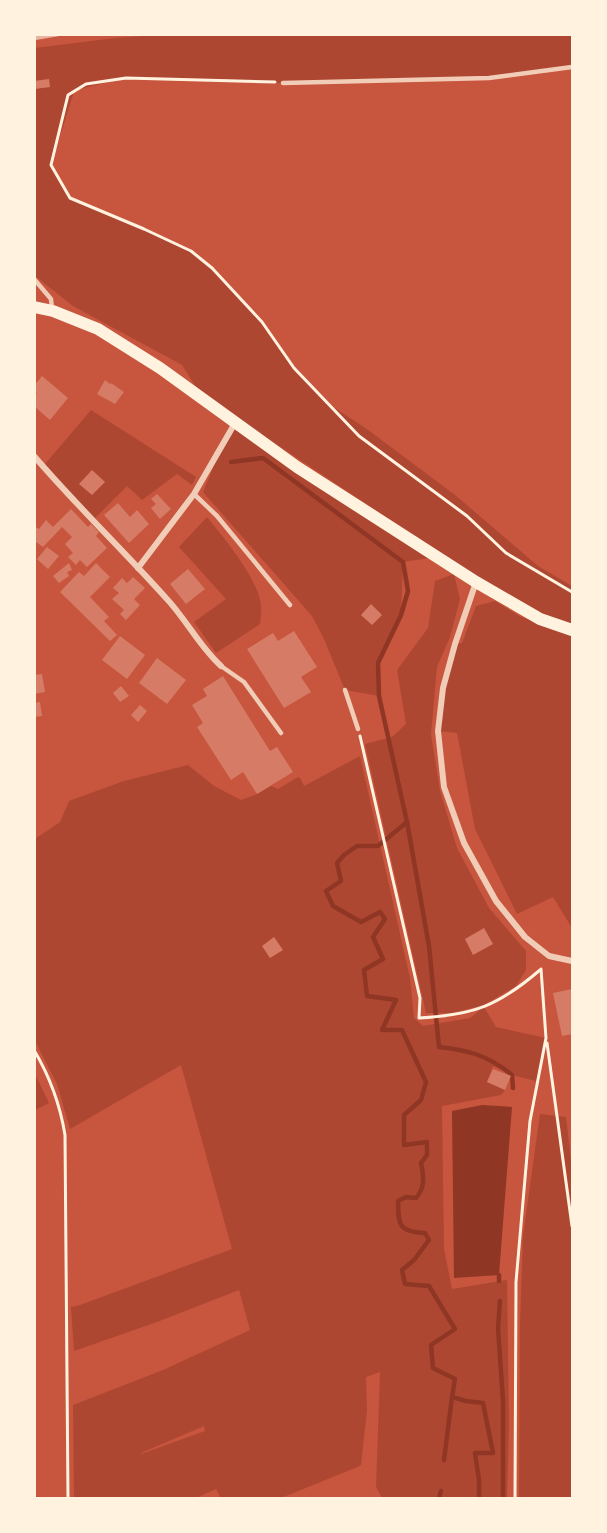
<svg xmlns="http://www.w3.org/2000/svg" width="607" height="1533" font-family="Quicksand,sans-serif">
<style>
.green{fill:#ae4732;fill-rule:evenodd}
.water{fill:#8f3625}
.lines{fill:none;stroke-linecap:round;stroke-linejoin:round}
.stream{stroke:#8f3625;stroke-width:4.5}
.building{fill:#d67c66}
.path{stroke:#fff3e0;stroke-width:3}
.service{stroke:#f1ccb7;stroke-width:4.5}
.minor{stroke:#f1ccb7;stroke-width:6}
.secondary{stroke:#fff3e0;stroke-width:12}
.rail{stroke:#e9b49f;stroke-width:4.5}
</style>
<rect width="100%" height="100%" fill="#c8553d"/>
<g class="green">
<polygon points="172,34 572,35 572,67 489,78 283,83 126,78 71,91 73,95 51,165 70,198 191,251 212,268 262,322 294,368 324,401 364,427 455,495 538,566 572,586 572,624 542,615 478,578 238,419 196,387 182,365 73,306 35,276 34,89 49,87 35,83 35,48 115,38"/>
<polygon points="91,410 196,477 192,485 177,474 142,500 127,486 94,519 45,464"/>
<polygon points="235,423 436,557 403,562 401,615 378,663 379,696 345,690 324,639 312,616 203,492 223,444"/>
<path d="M207,517C224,538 254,574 260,600C262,608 261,616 260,624L216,653L194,622L226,599L179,547Z"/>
<polygon points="454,574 460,599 450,637 437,667 431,734 440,791 457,848 489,908 526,951 526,970 516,986 484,1005 452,1013 426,1013 365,744 392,737 406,724 397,670 428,628 435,581"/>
<polygon points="495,601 521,617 572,634 572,928 553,897 517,914 475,829 457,733 438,731 443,688 455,644 462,643 476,606"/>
<path d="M360,756L410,978L414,1018L423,1026L470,1018L484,1007L496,1027L546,1038L539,1082L512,1075L493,1066L487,1082L505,1090L501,1095L442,1106L444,1249L452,1289L507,1280L509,1426L507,1498H382L376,1487L380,1372L366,1377L367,1411L361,1465L355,1468L281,1498H221L216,1489L196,1498H74L73,1405L163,1370L250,1330L239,1290L157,1322L74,1351L71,1307L80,1305L232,1249L181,1065L70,1129L57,1084L35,1041V839L60,822L69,801L124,781L188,765L214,786L241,800L257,794L271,786L278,789L298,777L301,779L304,786ZM204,1426L205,1431L141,1454V1453Z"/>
<polygon points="35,1074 49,1103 35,1110 34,1110"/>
<polygon points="540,1114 566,1117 572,1169 572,1498 519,1498 520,1324 523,1236"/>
</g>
<polygon class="water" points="482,1105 512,1107 499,1275 454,1278 452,1111"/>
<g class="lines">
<g class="stream">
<path d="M231,462L263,458L403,562L408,591L401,615L378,663L379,696L407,822L378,846H357L344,855L337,863L341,881L326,891L333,906L361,922L380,912L385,919L373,937L383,959L364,970L367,996L396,1000L382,1030H402L426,1082L421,1100L404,1115V1145L427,1142V1155L421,1163C424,1176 425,1188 416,1198L406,1197L398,1201C398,1225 399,1232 425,1233L429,1240L414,1260L402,1270L405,1284L429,1286L455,1329L431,1345L433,1368L455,1379L452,1397L466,1401L483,1403L493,1453H475L479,1480V1498"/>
<path d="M407,822L429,946L439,1047C469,1050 489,1056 512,1075L513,1088"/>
<polyline points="499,1281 499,1275"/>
<polyline points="500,1301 498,1328 503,1401 503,1498"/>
<polyline points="444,1460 452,1397"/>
<polyline points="439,1498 441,1491"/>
</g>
</g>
<g class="building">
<polygon points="49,79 50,87 34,89 34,81"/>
<polygon points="42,376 68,398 50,420 34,406 34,396 37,393 34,391 34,386"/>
<polygon points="105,380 110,384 111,383 124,392 115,404 97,394"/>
<polygon points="92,470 105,482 92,495 79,484"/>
<polygon points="157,494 171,509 160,519 151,508 156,504 151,499"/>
<polygon points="118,503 130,517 137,510 149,524 129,543 104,515"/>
<polygon points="71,509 88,527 91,524 99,532 96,536 107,548 87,567 80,560 76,565 68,557 73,553 65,544 72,537 62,527 43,547 36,542 34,544 34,526 39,529 46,520 53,527"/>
<polygon points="47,547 59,556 48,569 37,559"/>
<polygon points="69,563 72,570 67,572 69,576 59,583 53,576"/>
<polygon points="96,563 110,577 90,597 109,617 104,621 117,635 110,641 60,592 79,572 84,576"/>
<polygon points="188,569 205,589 186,604 170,584"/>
<polygon points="133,577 145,588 134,599 140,605 126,620 120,614 124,610 112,599 119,593 113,588 122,578 127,583"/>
<polygon points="371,604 382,615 372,625 361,615"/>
<polygon points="294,631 317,667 301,677 311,692 284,708 247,649 273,633 278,641"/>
<polygon points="120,636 145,655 127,679 102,660"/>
<polygon points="157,658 186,680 167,704 139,683"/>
<polygon points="42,674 45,692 34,694 34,675"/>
<polygon points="223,676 270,751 277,747 293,772 257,794 243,772 231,780 197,727 203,723 192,705 207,696 203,689"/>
<polygon points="121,686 129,696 120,702 113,693"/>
<polygon points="40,702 42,716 34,717 34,703"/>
<polygon points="140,705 147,711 138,722 131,715"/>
<polygon points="484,928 493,944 473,955 465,939"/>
<polygon points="274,937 283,950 270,958 262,946"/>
<polygon points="572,989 572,1034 562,1036 553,993"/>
<polygon points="493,1069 511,1076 505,1090 487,1082"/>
</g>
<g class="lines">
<g class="path">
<polyline points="275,82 126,78 86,84 68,95 51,165 70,198 144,229 191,251 212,268 262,322 294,368 359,436 467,516 506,553 572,592"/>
<path d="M360,736L420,998L419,1018C474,1015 498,1006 540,970"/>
<polyline points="547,1043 572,1226"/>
<path d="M34,1050C50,1077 60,1104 65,1135L68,1498"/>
<polyline points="515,1498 516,1282 530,1121 546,1038 541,969"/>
</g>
<g class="service">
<polyline points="283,83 489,78 572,67"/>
<polyline points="34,279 51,299 52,309"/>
<polyline points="194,494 217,516 290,605"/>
<polyline points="221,666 244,682 281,733"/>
<polyline points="345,690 358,729"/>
</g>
<g class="minor">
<path d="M34,456C76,505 123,550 166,598C186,619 199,646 221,666"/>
<polyline points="138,568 194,494 235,423"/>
<polyline points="476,582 455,644 443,688 438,731 444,787 464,843 496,901 525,937 549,956 572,961"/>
</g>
<polyline class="secondary" points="34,307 53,311 98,329 160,368 297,467 476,582 540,619 572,630"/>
<polyline class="rail" points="34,38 58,34"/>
</g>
<rect width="607" height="1533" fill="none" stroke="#fff3e0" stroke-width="72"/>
</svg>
